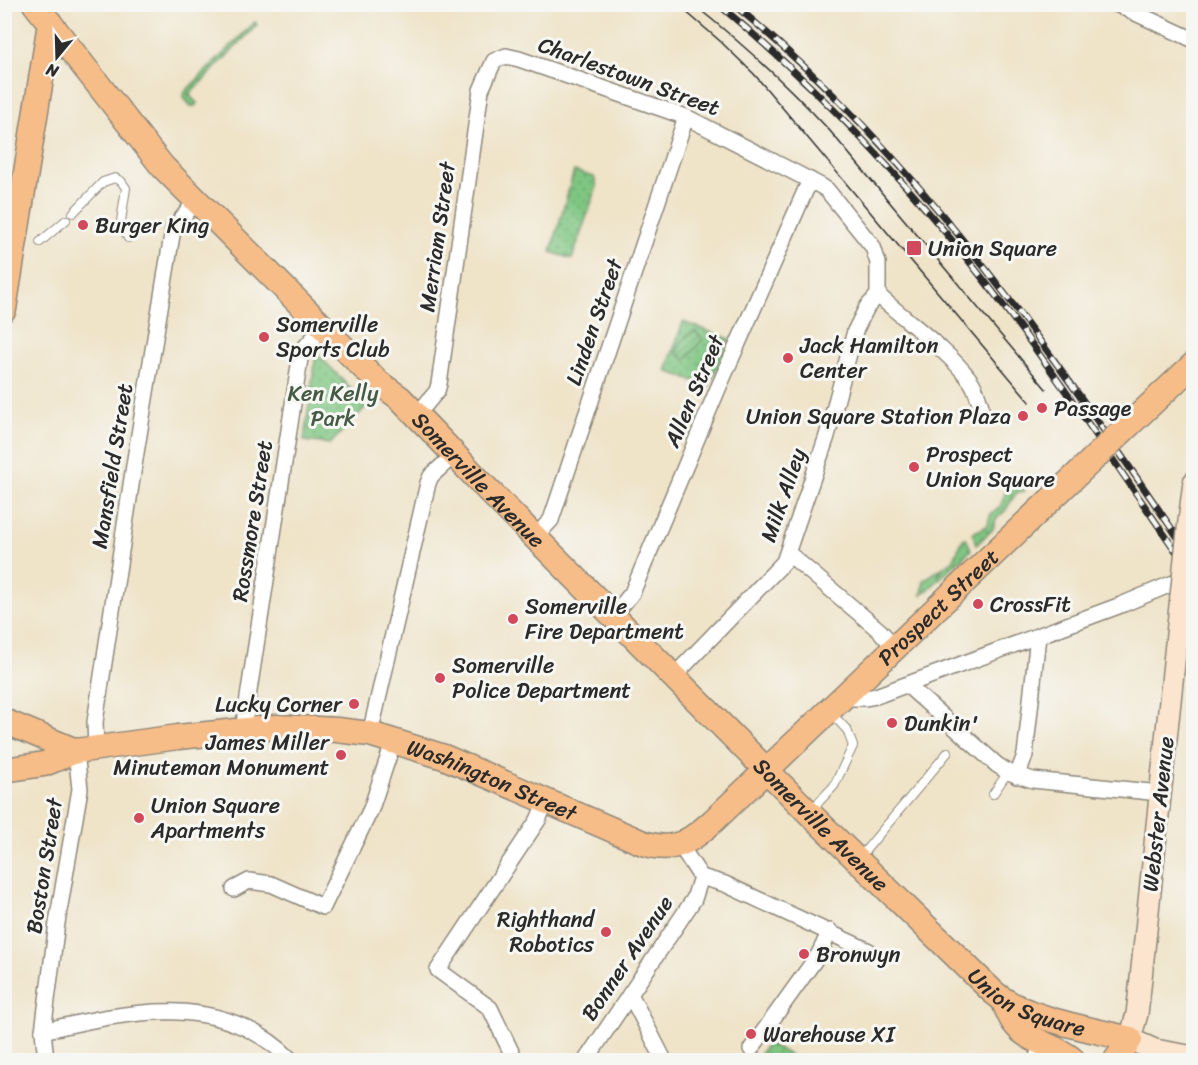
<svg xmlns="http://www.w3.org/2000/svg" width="1198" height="1065" font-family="Sriracha,sans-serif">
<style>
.grass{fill:url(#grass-dots);stroke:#557856;stroke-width:1.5}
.garden{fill:url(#garden-furrows);stroke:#557856;stroke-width:1.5}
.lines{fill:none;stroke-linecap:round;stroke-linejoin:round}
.service-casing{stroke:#8d877a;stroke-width:10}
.minor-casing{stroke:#8d877a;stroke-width:18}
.secondary-casing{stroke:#8d877a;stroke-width:24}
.primary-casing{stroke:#8d877a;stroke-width:27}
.service{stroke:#fff;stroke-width:8}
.minor{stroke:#fff;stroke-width:15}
.secondary{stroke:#fce5cf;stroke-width:21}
.primary{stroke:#f7bd88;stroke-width:24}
.tram{stroke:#2b2b2b;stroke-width:1.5}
.rail-casing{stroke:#2b2b2b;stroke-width:7}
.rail{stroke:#f6f6f2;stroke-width:4.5;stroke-dasharray:14;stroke-linecap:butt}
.secondary-bridge-casing{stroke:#8d877a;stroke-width:24;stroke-linecap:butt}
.primary-bridge-casing{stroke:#8d877a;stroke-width:27;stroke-linecap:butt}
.secondary-bridge{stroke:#fce5cf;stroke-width:21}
.primary-bridge{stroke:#f7bd88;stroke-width:24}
.poi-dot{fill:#d1495b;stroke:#f6f6f2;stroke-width:2}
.labels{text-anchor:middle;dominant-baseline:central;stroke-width:6;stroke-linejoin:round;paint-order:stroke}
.street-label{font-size:22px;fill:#2b2b2b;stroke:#f6f6f2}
.poi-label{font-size:22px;fill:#2b2b2b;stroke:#f6f6f2;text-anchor:start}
.park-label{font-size:22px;fill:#445a45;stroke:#f6f6f2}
</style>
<defs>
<pattern id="grass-dots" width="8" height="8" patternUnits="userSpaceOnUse" patternTransform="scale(1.5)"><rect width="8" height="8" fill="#7fc682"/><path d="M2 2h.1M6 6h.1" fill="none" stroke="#68a16b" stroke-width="1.8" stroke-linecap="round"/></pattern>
<pattern id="garden-furrows" width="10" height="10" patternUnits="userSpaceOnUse" patternTransform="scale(1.5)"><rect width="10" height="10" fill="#7fc682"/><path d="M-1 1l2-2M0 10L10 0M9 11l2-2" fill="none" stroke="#68a16b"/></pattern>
</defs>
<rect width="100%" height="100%" fill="#f6f6f2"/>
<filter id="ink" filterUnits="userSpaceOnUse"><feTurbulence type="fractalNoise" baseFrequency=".0167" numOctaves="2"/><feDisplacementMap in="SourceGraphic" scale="12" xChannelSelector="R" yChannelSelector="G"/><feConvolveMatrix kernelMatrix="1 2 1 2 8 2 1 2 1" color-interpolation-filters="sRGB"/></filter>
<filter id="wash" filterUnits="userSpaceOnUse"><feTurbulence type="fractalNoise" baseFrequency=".008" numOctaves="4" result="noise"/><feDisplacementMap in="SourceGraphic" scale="24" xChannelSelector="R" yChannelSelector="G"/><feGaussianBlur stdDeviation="1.35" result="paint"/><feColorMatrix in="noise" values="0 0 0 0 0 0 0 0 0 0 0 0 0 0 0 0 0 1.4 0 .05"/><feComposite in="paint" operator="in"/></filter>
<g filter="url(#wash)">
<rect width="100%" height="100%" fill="#efe3c8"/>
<g class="grass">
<polygon points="255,22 257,25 189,95 197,103 195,106 191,106 183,97 185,92"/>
<polygon points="574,171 594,177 597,186 572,259 551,252"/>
<polygon points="683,322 730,339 709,386 666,371"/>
<polygon points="316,352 367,406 330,444 304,441"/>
<polygon points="1015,482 1019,484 1025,491 1016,493 1005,511 996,519 993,529 976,545 973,533 987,526 991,513 1000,507 1008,485"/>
<polygon points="966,538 971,550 922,595 924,580 940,569 938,577 943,567 953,561 963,539"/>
<polygon points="768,1043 798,1060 755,1060"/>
</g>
<path class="garden" d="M695,331L703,339L685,360L677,353C679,342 685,336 695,331Z"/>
</g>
<g filter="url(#ink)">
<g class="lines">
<g class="service-casing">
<g id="service">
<polyline points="73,213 103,182 115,178 121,181 126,188 121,221 128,238"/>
<polyline points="40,242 66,220"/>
<polyline points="993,794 1008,772"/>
<polyline points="811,810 834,786 853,746 847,730 832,714"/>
<polyline points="860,857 948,752"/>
</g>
</g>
<g class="minor-casing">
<g id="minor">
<polyline points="1116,4 1194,40"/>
<path d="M417,415L437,391L439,384L481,90L494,61L506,56L519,59L686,117L821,186L827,190L873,247L878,263V295C905,320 949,351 970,380C976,388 978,397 981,406"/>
<polyline points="535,537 551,520 686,117"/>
<polyline points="788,553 880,631 895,648"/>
<polyline points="614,615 632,593 717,391 810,180"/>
<polyline points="674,676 784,562 827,436 855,331 867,307 878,295"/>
<polyline points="907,685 997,765 1008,772 1033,780 1160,793"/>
<polyline points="842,698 866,698 876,696 1121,605 1183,579"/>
<polyline points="243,730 301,352 323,327"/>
<polyline points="370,734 428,483 431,476 454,455"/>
<polyline points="96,748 95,722 135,459 173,229 197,200"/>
<polyline points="1017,776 1025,755 1038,636"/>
<polyline points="680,845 701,877 725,884 869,951"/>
<polyline points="234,889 249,881 271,884 323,907 371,809 394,740"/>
<polyline points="630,994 664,1060"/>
<path d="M43,1031C130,1011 221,990 291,1060"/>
<polyline points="751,1049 819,954 830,931"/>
<polyline points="46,1060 43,1031 57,923 80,789 76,751"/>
<polyline points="515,1060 490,1008 438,970 538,820 546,801"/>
<polyline points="586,1060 694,899 701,877"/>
<polyline points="1037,1060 1040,1042"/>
</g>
</g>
<g class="secondary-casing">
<g id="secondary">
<polyline points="1189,521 1194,482"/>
<polyline points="1130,1039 1137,1014 1139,997 1181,596"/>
<polyline points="1130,1039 1155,1050 1194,1057"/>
</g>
</g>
<g class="primary-casing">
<g id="primary">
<path id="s1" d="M35,4L162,166L379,383L400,398L431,430L487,489L808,812L993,992C1023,1018 1090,1029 1130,1039"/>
<polyline points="4,309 50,23"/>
<polyline points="1133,421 1194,364"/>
<polyline points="4,721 76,751"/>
<path id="s2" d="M4,770L44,764L76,751L178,737L277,727L337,730L370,734L444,757L643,843C675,853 689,842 712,822L1089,463"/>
<path d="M1004,1002C1007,1009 1010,1018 1015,1024C1029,1043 1055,1044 1073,1060"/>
<polyline points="1116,1060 1130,1039"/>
</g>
</g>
<use href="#service" class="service"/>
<use href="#minor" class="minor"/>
<use href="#secondary" class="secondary"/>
<use href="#primary" class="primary"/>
<g class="tram">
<polyline points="677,4 720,41 754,74 1030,402"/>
<path d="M693,4C743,44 788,85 830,131L1046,389"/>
</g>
<g class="rail-casing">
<g id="rail">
<path d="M718,4C813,83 899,173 976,270C1054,369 1122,475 1194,577"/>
<path d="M733,4C922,158 1057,362 1194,561"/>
</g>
</g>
<use href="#rail" class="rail"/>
<g class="secondary-bridge-casing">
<polyline id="secondary-bridge" points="1181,596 1189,521"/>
</g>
<g class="primary-bridge-casing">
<polyline id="primary-bridge" points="1089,463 1133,421"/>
</g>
<use href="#secondary-bridge" class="secondary-bridge"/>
<use href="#primary-bridge" class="primary-bridge"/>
</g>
</g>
<g class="poi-dot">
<circle cx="83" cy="225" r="6"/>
<rect x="906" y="240" width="16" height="16" rx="3"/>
<circle cx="264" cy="337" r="6"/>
<circle cx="788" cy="358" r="6"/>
<circle cx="1042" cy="408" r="6"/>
<circle cx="1023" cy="416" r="6"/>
<circle cx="914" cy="467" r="6"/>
<circle cx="978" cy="604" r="6"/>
<circle cx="513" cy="619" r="6"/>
<circle cx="440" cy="678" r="6"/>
<circle cx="354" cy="704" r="6"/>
<circle cx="892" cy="723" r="6"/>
<circle cx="341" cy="755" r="6"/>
<circle cx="139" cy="818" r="6"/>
<circle cx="606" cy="932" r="6"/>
<circle cx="804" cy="954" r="6"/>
<circle cx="751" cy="1034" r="6"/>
</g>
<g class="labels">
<g class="street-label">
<text transform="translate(629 76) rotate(20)">Charlestown Street</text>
<text transform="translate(437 237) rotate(-82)">Merriam Street</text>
<text transform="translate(594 322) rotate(-71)">Linden Street</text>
<text transform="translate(694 391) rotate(-67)">Allen Street</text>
<text transform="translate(112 466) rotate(-81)">Mansfield Street</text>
<text stroke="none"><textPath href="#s1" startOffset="652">Somerville Avenue</textPath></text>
<text transform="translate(783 495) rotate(-71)">Milk Alley</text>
<text transform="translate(252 521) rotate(-81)">Rossmore Street</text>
<text stroke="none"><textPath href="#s2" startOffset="1054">Prospect Street</textPath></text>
<text stroke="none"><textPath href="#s2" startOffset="501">Washington Street</textPath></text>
<text transform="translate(1158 814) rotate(-84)">Webster Avenue</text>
<text stroke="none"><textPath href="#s1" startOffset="1138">Somerville Avenue</textPath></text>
<text transform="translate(44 866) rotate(-81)">Boston Street</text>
<text transform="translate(627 958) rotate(-56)">Bonner Avenue</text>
<text stroke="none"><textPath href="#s1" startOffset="1413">Union Square</textPath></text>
</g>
<g class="poi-label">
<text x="95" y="225">Burger King</text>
<text x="928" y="248">Union Square</text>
<text x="276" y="324">Somerville<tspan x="276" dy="25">Sports Club</tspan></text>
<text x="800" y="345">Jack Hamilton<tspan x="800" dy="25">Center</tspan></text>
<text x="1054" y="408">Passage</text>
<text x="1011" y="416" text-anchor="end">Union Square Station Plaza</text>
<text x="926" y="454">Prospect<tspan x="926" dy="25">Union Square</tspan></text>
<text x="990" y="604">CrossFit</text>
<text x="525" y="606">Somerville<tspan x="525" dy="25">Fire Department</tspan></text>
<text x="452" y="665">Somerville<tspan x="452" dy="25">Police Department</tspan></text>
<text x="342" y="704" text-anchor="end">Lucky Corner</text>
<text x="904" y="723">Dunkin'</text>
<text x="329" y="742" text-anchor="end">James Miller<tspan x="329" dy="25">Minuteman Monument</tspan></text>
<text x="151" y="805">Union Square<tspan x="151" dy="25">Apartments</tspan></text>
<text x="594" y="919" text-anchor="end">Righthand<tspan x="594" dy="25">Robotics</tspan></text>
<text x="816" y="954">Bronwyn</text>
<text x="763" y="1034">Warehouse XI</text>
</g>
<g class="park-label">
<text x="333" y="393">Ken Kelly<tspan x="333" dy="25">Park</tspan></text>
</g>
</g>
<rect width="1198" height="1065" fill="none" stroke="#f6f6f2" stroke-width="24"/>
<g transform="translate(57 57) rotate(199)" stroke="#f6f6f2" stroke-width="4.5" paint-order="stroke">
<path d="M0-4.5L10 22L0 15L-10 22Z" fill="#2b2b2b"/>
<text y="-9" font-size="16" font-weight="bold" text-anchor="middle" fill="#2b2b2b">N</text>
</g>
</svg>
